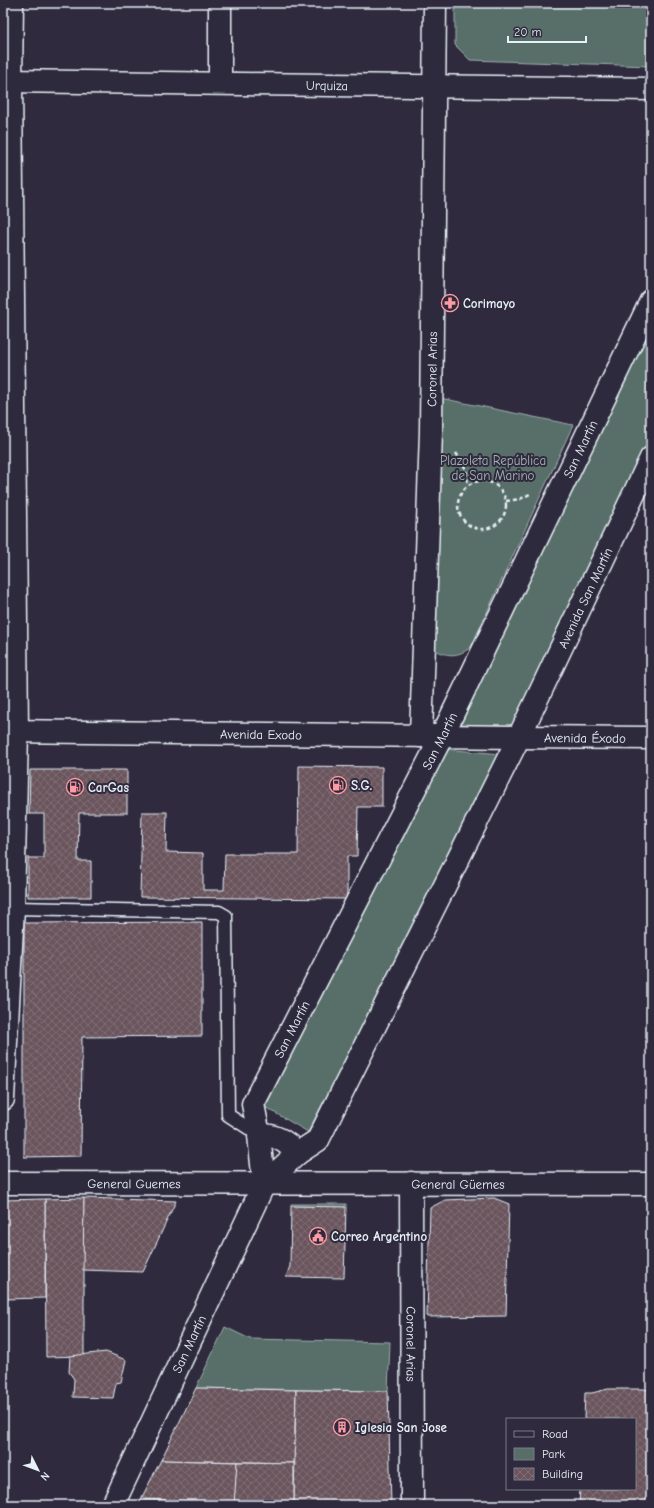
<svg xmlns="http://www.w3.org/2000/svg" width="654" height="1508" font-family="'Comic Neue',sans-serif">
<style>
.green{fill:#586e68;stroke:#a0b0b0}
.building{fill:url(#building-cross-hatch);stroke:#e8f1f8}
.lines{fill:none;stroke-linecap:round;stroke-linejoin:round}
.service-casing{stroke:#e8f1f8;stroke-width:15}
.minor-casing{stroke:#e8f1f8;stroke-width:25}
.tertiary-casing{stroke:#e8f1f8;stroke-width:25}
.secondary-casing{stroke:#e8f1f8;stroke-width:25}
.path{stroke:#e8f1f8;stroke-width:2.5;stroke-dasharray:4 3;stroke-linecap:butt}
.service{stroke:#2f2a3d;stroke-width:12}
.minor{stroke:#2f2a3d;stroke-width:22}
.tertiary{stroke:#2f2a3d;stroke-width:22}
.secondary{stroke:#2f2a3d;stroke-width:22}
.labels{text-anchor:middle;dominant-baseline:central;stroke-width:4;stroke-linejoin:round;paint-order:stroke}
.street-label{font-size:13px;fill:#e8f1f8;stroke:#2f2a3d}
.poi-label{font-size:13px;font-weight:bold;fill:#e8f1f8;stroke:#2f2a3d;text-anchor:start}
.park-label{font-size:13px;fill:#a7b6b7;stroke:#2f2a3d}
</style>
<defs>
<pattern id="building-cross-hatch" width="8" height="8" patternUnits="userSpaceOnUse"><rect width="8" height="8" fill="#6b545d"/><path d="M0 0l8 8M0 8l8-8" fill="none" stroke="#806d75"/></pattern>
</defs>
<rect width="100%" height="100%" fill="#2f2a3d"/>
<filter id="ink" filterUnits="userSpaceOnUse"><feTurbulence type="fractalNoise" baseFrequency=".025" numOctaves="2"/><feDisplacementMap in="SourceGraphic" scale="8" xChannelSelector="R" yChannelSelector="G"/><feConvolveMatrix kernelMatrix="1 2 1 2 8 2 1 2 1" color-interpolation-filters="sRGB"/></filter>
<g filter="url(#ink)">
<g class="green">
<polygon points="455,3 651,3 651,66 470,60 455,45"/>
<polygon points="651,324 651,435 512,727 459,724"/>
<path d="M440,398L573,425L471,647C456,659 444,656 429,646Z"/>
<polygon points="443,749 502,754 308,1132 265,1107"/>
<polygon points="291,1204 346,1204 346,1207 291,1206"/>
<polygon points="225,1327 250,1339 390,1342 388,1391 196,1388"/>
<polygon points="141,1499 167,1500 167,1505 139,1505"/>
</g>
<g class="building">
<polygon points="299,766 382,767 382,807 358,807 357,856 347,856 347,899 140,897 142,812 167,812 166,852 203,853 203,890 224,890 225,854 298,854"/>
<polygon points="30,770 127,770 127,813 79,813 78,861 91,861 91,897 28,897 28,858 44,858 44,814 29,814"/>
<polygon points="202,922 202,1036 82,1037 81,1156 24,1157 24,923"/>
<polygon points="84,1198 84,1356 46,1357 45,1199"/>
<polygon points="84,1198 176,1201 143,1272 83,1270"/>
<polygon points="494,1198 509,1204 506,1316 427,1317 430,1208 445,1200"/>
<polygon points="45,1199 45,1298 3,1299 3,1200"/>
<polygon points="291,1206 346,1207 344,1278 286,1277 290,1266"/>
<polygon points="106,1352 126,1360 121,1382 116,1383 113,1398 73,1397 74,1379 69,1372 70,1356"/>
<polygon points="196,1388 296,1390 294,1463 161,1460"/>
<polygon points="608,1389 644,1389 651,1391 651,1505 579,1505 580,1489 635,1489 635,1419 584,1419 585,1393 592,1393"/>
<polygon points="296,1390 388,1391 391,1505 294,1505"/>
<polygon points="161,1460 237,1462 235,1503 141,1499"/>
<polygon points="237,1462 294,1463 294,1505 234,1505"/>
<polygon points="3,1500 65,1504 3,1505"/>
</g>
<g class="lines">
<g class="service-casing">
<polyline id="service" points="13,908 219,912 226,916 228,1115 259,1135"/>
</g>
<g class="minor-casing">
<g id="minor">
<path id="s1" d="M3,81L651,89"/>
<polyline points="220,83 220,3"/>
<path id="s2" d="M421,736L431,431L435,3"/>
<polyline points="3,1099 13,908 17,731"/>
<path d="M259,1135C276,1134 286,1142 298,1153"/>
<path id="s3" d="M3,1183L651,1184"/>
<path id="s4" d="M411,1183L412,1505"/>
</g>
</g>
<g class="tertiary-casing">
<g id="tertiary">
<polyline points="12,3 11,81 17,731"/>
<path id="s5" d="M519,737L651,738"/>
</g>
</g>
<g class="secondary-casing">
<g id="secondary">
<path id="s6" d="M3,731L519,737"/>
<path id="s7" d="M264,1184L259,1135L253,1104L442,736L651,301"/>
<path id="s8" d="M113,1505L264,1184L298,1153L318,1140L519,737L651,458"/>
</g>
</g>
<g class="path">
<polyline points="456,453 466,469 468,485"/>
<circle cx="482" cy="505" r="24"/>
<polyline points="506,501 520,499 530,494"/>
</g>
<use href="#service" class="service"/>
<use href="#minor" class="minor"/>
<use href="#tertiary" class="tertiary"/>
<use href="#secondary" class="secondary"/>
</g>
</g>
<defs>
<g id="pharmacy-ring" transform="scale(0.9)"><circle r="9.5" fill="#2f2a3d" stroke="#ff9aa2" stroke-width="1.5"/><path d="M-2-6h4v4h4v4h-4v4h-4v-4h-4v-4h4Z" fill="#ff9aa2"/></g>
<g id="fuel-ring" transform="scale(0.9)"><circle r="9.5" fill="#2f2a3d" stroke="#ff9aa2" stroke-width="1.5"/><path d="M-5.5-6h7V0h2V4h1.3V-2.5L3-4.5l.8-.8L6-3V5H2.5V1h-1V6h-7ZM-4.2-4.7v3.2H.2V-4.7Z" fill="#ff9aa2"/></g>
<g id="civic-ring" transform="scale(0.9)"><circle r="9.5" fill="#2f2a3d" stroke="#ff9aa2" stroke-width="1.5"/><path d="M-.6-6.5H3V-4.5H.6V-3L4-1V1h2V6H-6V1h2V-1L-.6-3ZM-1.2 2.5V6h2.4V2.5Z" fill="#ff9aa2"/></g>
<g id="building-ring" transform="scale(0.9)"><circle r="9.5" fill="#2f2a3d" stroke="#ff9aa2" stroke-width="1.5"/><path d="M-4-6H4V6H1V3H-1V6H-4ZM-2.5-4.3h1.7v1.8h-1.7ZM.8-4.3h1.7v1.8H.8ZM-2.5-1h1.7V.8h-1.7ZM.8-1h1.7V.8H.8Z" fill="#ff9aa2"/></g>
</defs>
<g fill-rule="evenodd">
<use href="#pharmacy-ring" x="450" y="303"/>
<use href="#fuel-ring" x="338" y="785"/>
<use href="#fuel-ring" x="75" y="787"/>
<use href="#civic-ring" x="318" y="1236"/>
<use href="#building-ring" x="342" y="1427"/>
</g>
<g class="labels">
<g class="street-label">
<text stroke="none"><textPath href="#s1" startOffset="324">Urquiza</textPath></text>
<text stroke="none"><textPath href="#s2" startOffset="367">Coronel Arias</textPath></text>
<text stroke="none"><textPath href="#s7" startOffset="813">San Martín</textPath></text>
<text stroke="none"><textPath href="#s8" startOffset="1029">Avenida San Martín</textPath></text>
<text stroke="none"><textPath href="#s6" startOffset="258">Avenida Exodo</textPath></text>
<text stroke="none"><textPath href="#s5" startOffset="66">Avenida Éxodo</textPath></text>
<text stroke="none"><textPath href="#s7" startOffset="489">San Martín</textPath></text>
<text stroke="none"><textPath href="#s7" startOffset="165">San Martín</textPath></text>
<text stroke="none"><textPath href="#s3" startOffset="131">General Guemes</textPath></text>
<text stroke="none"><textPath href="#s3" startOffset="455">General Güemes</textPath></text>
<text stroke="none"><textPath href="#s8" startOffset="178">San Martín</textPath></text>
<text stroke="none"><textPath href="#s4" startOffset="161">Coronel Arias</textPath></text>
</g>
<g class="poi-label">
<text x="463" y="303">Corimayo</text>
<text x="351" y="785">S.G.</text>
<text x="88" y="787">CarGas</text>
<text x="331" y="1236">Correo Argentino</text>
<text x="355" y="1427">Iglesia San Jose</text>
</g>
<g class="park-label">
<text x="493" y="460">Plazoleta República<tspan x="493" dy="15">de San Marino</tspan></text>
</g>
</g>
<rect width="654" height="1508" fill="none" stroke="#2f2a3d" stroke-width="16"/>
<rect x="8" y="8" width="638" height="1492" fill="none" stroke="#e8f1f8" stroke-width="1.5" filter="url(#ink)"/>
<rect x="506" y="1418" width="130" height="72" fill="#2f2a3d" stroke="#797a88"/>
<rect x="514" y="1431" width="20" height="6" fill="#2f2a3d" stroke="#797a88"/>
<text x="542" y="1438" font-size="12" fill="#e8f1f8">Road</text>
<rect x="514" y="1448" width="20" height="12" fill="#586e68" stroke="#797a88"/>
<text x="542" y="1458" font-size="12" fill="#e8f1f8">Park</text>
<rect x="514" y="1468" width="20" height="12" fill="url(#building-cross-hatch)" stroke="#797a88"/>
<text x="542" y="1478" font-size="12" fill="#e8f1f8">Building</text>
<g transform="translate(38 1470) rotate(132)" stroke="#2f2a3d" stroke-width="3" paint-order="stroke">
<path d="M0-3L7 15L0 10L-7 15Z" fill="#e8f1f8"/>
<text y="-6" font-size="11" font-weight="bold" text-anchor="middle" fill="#e8f1f8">N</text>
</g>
<path d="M508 36v6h78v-6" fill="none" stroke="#e8f1f8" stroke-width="2"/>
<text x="514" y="36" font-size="12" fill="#e8f1f8" stroke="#2f2a3d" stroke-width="3" paint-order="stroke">20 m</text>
</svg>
